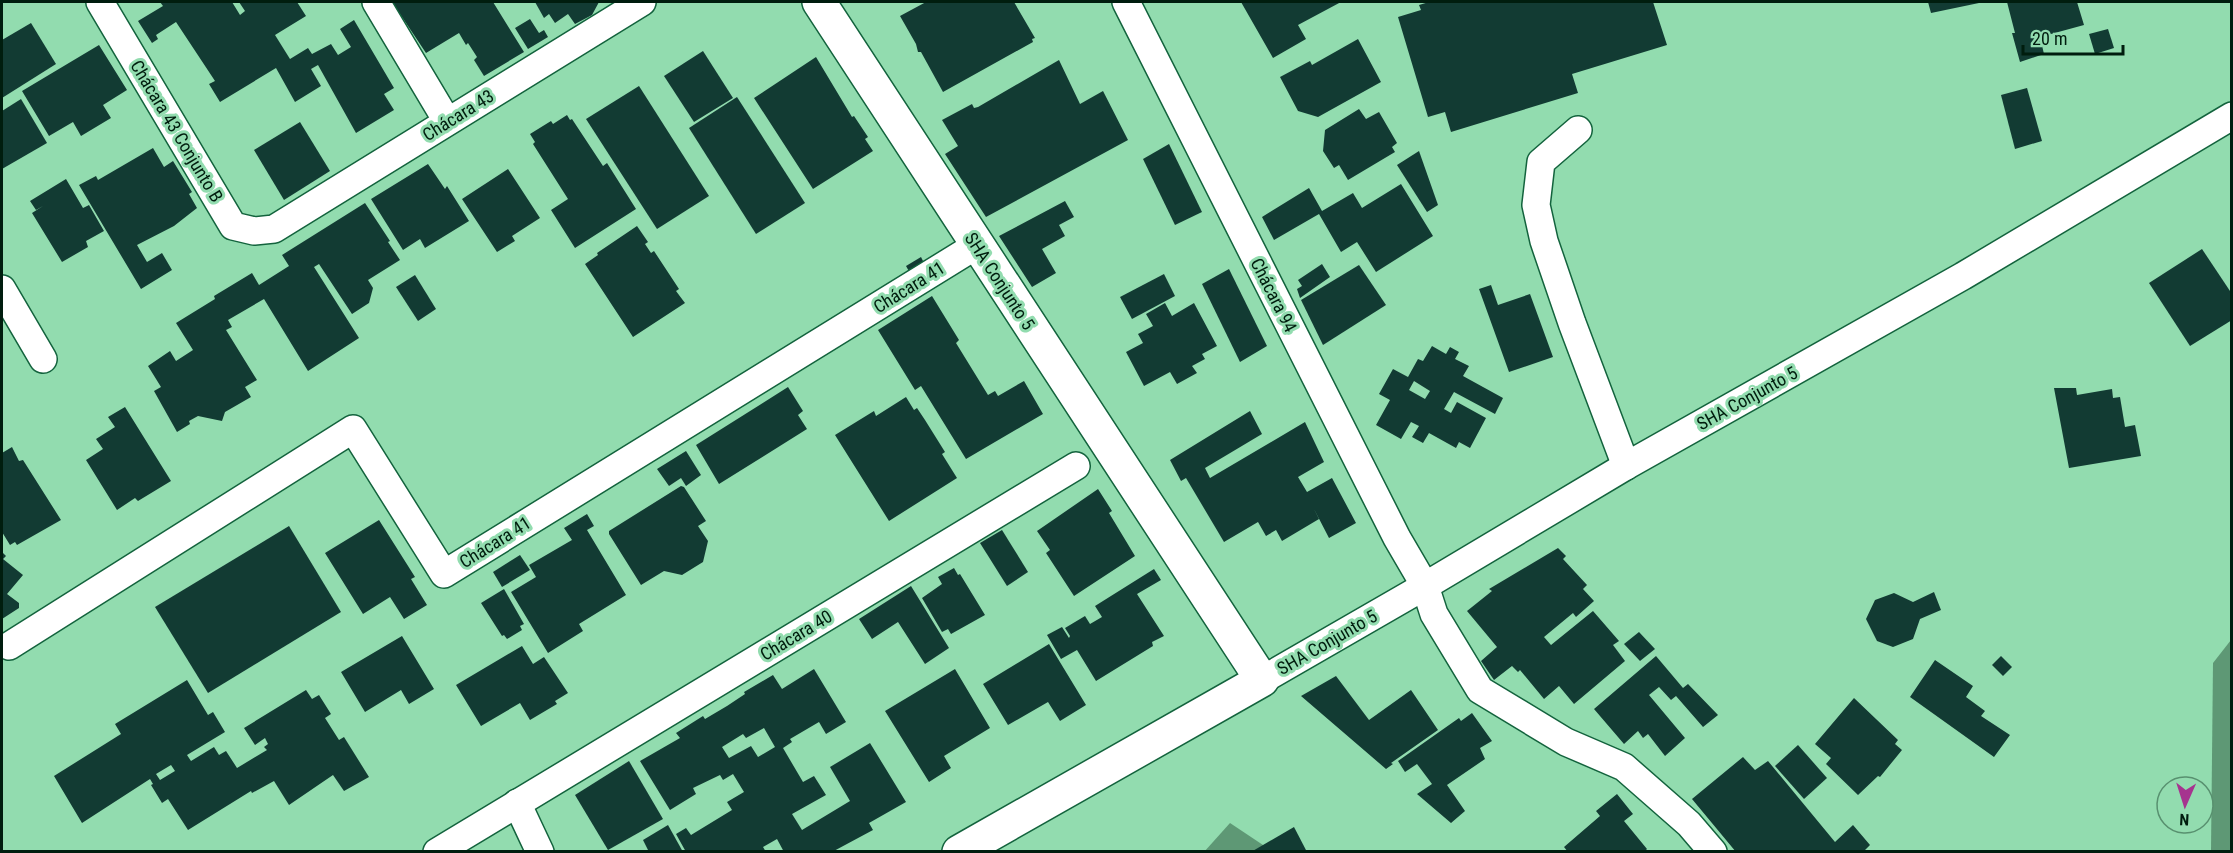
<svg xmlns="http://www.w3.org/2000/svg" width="2233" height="853" font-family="'Roboto Condensed',sans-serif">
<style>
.forest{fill:#5e9875}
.building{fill:#123b33;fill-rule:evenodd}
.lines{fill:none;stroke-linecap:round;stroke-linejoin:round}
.minor-casing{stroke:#13633d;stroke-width:30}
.tertiary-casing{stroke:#13633d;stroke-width:36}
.minor{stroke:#fff;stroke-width:27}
.tertiary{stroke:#fff;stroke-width:33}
.labels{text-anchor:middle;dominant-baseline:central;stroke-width:6;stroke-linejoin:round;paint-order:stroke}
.street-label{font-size:18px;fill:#001d0e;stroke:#92dcaf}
</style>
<rect width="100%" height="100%" fill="#92dcaf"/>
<g class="forest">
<polygon points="2231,640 2231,851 2211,851 2213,663"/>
<polygon points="1230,823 1272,851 1204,852"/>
</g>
<g class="building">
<polygon points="160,2 232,2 240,15 245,11 239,2 297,2 306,16 275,35 290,59 308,48 312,54 331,44 338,55 351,47 340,29 354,20 394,88 384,94 394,110 356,133 318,65 311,69 321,86 295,102 276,68 220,102 209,84 215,81 176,22 156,35 158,39 152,43 138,21 163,6"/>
<polygon points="392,2 493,2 524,52 484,76 474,60 477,57 468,43 466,45 459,33 426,53"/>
<polygon points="535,2 599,2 592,15 575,24 568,14 555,23 549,14 544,18"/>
<polygon points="926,2 1014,2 1035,38 1032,39 1033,42 943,92 921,52 918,52 916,44 900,16"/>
<polygon points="1241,2 1341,2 1298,25 1306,39 1273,58"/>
<polygon points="1429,2 1653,2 1667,45 1572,74 1578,93 1451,132 1445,112 1428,117 1398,17 1421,10 1419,5"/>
<polygon points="1928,2 1979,2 1979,3 1931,13"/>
<polygon points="2007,2 2077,2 2084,25 2040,37 2044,54 2020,62 2012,33 2015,33"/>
<polygon points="530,19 539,33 544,30 548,37 528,49 515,28"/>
<polygon points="31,23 56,64 2,98 2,40"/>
<polygon points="2108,29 2114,48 2095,54 2089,34"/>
<polygon points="1358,39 1381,82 1318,117 1298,111 1280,77 1310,61 1312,65"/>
<polygon points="99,45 127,90 103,105 111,118 81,136 73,122 49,136 22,91"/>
<polygon points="703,51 733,98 694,122 664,76"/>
<polygon points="816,57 852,117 854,116 868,137 865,139 873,151 813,189 754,98"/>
<polygon points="1059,60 1080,104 1103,91 1128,140 986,217 945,154 958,146 942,120 972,104 974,108 978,107"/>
<polygon points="639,86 709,196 657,229 586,119"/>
<polygon points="2027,88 2042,141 2015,149 2001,95"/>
<polygon points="737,97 805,203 756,234 689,128"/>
<polygon points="21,99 47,143 2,169 2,111"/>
<polygon points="1359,109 1366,119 1379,112 1397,143 1392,147 1395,152 1348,180 1339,165 1334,168 1323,151 1325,130"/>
<polygon points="567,115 570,120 572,119 603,166 607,163 636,209 575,248 551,210 568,199 533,144 535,142 530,134 551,121 553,124"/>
<polygon points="300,122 330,171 284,200 254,150"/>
<polygon points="1169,144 1202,212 1175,225 1143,159"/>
<polygon points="153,148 164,167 173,161 192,192 189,194 197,208 174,226 137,245 147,262 162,253 172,270 141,289 79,185 96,176 98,180"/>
<polygon points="1419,151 1438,205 1427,212 1397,165"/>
<polygon points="428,164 445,189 447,186 469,221 425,248 420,239 403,250 371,199"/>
<polygon points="508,169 540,218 512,236 515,241 497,252 462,199"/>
<polygon points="66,179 83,208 89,205 104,231 86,241 88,247 62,262 32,213 43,206 36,210 30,201"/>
<polygon points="1401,184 1433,236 1376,272 1357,242 1341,252 1319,214 1274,240 1262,217 1309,188 1322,211 1353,193 1362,208"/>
<polygon points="1065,201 1074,217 1059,225 1065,236 1042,249 1056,273 1032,287 999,236"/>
<polygon points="365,203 390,241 388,242 400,260 368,280 373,288 369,303 352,314 319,264 314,267 359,338 308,371 264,299 228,320 232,327 226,330 257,380 245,387 251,397 225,412 222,421 198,416 189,421 190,424 177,432 154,391 161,387 148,366 170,351 176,361 193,350 176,323 215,299 214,296 252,273 259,285 289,266 282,255"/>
<polygon points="637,226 648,242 645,244 651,253 654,251 679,289 676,291 685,303 633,337 585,264 598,255 597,253"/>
<polygon points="2202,249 2232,294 2232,320 2190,346 2149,283"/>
<polygon points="921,257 925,265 914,280 906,266"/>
<polygon points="1322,264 1330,277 1300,298 1297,289 1302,286 1298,280"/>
<polygon points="1359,265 1386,305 1323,345 1301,300"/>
<polygon points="1229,269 1267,346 1240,362 1202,284"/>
<polygon points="1164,274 1175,296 1132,319 1120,297"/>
<polygon points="415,275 436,309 418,321 396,287"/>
<polygon points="1491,285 1498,305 1530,294 1553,357 1509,372 1479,289"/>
<polygon points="932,296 959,340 956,343 988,395 995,391 998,396 1024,381 1043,414 966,459 921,386 915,390 878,330"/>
<polygon points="1165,303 1172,316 1194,303 1217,346 1202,354 1205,359 1192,366 1197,373 1177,384 1170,372 1144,386 1126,352 1143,343 1138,334 1153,326 1146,314"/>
<path d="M1432,346L1446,354L1450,347L1459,352L1455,359L1469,366L1463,376L1503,398L1495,414L1454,392L1444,409L1451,413L1457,402L1486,418L1470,448L1459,442L1456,448L1429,433L1423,443L1412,437L1419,426L1411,422L1401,439L1376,425L1390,400L1379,394L1393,369L1408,377L1418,359L1423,361ZM1414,381L1430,391L1425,399L1409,390Z"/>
<polygon points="788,387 803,411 798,415 807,429 719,484 696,445"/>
<polygon points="2054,388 2076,388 2077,395 2112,389 2113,398 2120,397 2125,427 2135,425 2141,456 2069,468"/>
<polygon points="906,397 914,410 917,408 925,420 945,452 942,454 957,478 889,521 835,435 874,411 876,416"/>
<polygon points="125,407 171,481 138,501 135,498 117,510 86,460 103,449 96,439 115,427 108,417"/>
<polygon points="1250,411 1262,434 1205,468 1210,478 1305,422 1324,462 1298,477 1307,492 1332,478 1356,523 1329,538 1314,509 1319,519 1282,541 1276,530 1266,536 1258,522 1224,542 1186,478 1181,481 1170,460"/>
<polygon points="12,447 19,461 23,460 61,520 17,545 15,542 10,545 2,532 2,453"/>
<polygon points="686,451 701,475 686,486 681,478 669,486 657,469"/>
<polygon points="681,486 684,487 706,521 698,526 708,541 703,562 682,575 664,571 641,585 609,534 609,531"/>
<polygon points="1098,489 1112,511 1109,513 1135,556 1074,596 1046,553 1050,550 1037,531"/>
<polygon points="587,514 594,526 587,530 626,595 579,624 583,631 548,653 511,592 536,577 529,565 572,540 564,528"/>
<polygon points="379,520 415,577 411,579 427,605 404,619 390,597 363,614 325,553"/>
<polygon points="289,526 341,612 208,693 155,607"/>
<polygon points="1002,530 1028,572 1007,586 980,543"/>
<polygon points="1558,548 1566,556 1563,559 1587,585 1583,589 1594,601 1576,617 1573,613 1544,637 1551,645 1593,611 1619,641 1613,645 1625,661 1574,704 1559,686 1544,699 1520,670 1518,672 1512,666 1494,680 1481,661 1497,647 1467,611 1492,591 1489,589"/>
<polygon points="2,552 6,556 3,559 23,575 7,594 19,603 19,608 2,619"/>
<polygon points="520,555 530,570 502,587 493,572"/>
<polygon points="954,568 958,575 960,574 985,615 951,634 948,629 942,632 922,598 942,584 938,577"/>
<polygon points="1154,569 1161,580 1137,594 1164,636 1152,642 1153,646 1096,681 1077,650 1061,659 1047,635 1062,627 1069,638 1070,636 1065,628 1085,616 1090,624 1102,617 1095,606"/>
<polygon points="911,586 949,648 925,664 898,622 872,639 859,619"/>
<polygon points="504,589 524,624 520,626 522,630 507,639 504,635 502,636 481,603"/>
<polygon points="1934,592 1941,610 1920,619 1913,639 1893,647 1877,641 1866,619 1875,600 1894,593 1913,602"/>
<polygon points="1639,632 1655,649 1640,661 1624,644"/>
<polygon points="402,636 434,689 409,704 401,690 365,712 341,672"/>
<polygon points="1049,644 1086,705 1060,721 1048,702 1008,725 983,684"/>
<polygon points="522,646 533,664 544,657 568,693 555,701 557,704 530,720 520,703 481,726 456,685"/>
<polygon points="1656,656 1683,688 1688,684 1718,715 1703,727 1676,696 1671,700 1659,687 1649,695 1685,738 1665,756 1648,734 1643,738 1638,731 1624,744 1594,709"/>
<polygon points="2001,656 2012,667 2003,676 1992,665"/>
<polygon points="1935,660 1973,686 1966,697 1985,711 1981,716 2010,735 1994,757 1910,697"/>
<path d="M814,669L846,722L826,734L819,722L790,739L792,742L783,748L803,782L814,776L826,795L792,814L802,830L850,801L830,767L870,743L906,802L869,823L873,830L832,852H784L777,839L763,847L766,852H686L676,834L686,828L691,835L732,810L727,802L744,792L733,774L723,780L720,775L693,788L696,794L670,810L640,761L680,738L676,733L703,716L705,719L727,706L745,694L744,692L773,675L782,689ZM764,728L775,747L758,757L751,746L729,758L722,747L743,734L746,738Z"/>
<polygon points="955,669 990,728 944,756 951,768 929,782 885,711"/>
<polygon points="1336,676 1369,720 1411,690 1438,730 1391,763 1393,764 1386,769 1301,696"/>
<path d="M187,680L208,715L213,712L225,732L187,755L191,761L214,747L219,755L226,751L237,768L267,750L264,747L268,744L265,738L255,745L244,728L306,690L312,699L319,695L331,714L325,718L339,740L344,737L369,777L344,791L333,775L289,805L274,781L252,793L251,791L188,830L168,799L162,803L151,785L153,784L150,779L82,823L54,776L121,734L115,724ZM171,765L175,771L160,780L156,774Z"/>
<polygon points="1854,698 1898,740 1895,744 1902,750 1880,777 1878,776 1858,795 1826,764 1831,758 1815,744"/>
<polygon points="1472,713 1492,741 1480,748 1485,759 1447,785 1465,811 1451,823 1417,794 1432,784 1417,764 1405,772 1398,761 1459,718 1461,721"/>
<polygon points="1798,745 1827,778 1804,799 1775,766"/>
<polygon points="1743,757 1755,770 1768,761 1835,842 1853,825 1870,845 1863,852 1736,852 1692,799"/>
<polygon points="629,761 663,819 608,850 575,795"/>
<polygon points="1617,794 1633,814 1624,821 1647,849 1644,852 1568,852 1564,847 1600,816 1596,811"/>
<polygon points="668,825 683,852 649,852 643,840"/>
<polygon points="1294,827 1307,852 1251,852"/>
</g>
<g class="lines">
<g class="minor-casing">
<g id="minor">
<polyline points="100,2 233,226 254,231 274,229 642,2"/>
<polyline points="376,2 447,121"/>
<polyline points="1126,2 1397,538 1425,586 1434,614 1480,690 1566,742 1624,767 1689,824 1713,852"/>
<polyline points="1578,130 1541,162 1536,205 1544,241 1572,323 1626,466"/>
<polyline points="2,289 43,359"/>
<polyline points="9,646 353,429 444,574 977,245"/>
<polyline points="1262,680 1425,586 1626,466 1963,276 2232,116"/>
<polyline points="517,803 540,852"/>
<polyline points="437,852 1076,466"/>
</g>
</g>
<g class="tertiary-casing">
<polyline id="tertiary" points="819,2 1262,680 959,852"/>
</g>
<use href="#minor" class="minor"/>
<use href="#tertiary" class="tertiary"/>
</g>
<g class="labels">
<g class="street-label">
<text transform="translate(458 115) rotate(-32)">Chácara 43</text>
<text transform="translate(177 131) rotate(59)">Chácara 43 Conjunto B</text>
<text transform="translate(1000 281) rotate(57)">SHA Conjunto 5</text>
<text transform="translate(909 287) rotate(-32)">Chácara 41</text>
<text transform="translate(1274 295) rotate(63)">Chácara 94</text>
<text transform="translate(1747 398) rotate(-29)">SHA Conjunto 5</text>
<text transform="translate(495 542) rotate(-32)">Chácara 41</text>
<text transform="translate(796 635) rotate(-31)">Chácara 40</text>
<text transform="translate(1327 642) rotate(-30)">SHA Conjunto 5</text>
</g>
</g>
<rect width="2233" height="853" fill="none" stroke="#001d0e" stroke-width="6"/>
<g transform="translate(2185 805) rotate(183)"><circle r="28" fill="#92dcaf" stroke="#58906f" stroke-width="1.5"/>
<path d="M0-4.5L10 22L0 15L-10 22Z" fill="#a6348f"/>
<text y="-9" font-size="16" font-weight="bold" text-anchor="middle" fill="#001d0e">N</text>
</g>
<path d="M2023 45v9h100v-9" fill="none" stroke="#001d0e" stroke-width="3"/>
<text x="2032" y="45" font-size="18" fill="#001d0e" stroke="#92dcaf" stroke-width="4.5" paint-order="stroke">20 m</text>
</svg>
